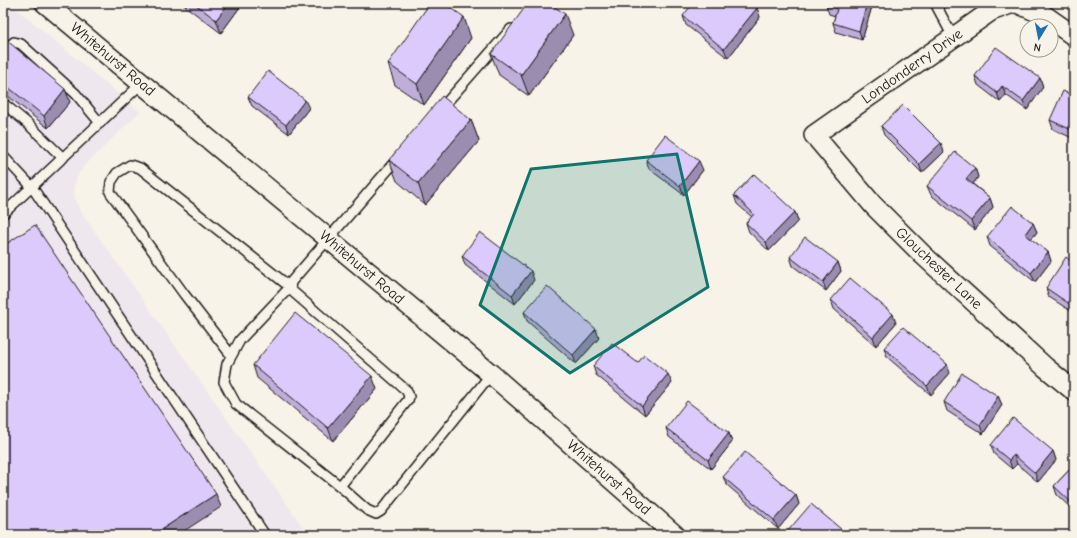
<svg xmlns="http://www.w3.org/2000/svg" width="1077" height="538" font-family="'Comic Neue',sans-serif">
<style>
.built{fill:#efe7ee}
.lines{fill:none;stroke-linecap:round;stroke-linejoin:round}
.lane-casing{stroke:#1c1c1c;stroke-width:12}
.street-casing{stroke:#1c1c1c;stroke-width:22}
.lane{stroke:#f7f3e8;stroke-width:9}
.street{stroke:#f7f3e8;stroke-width:19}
.wall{fill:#beaed9;stroke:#1c1c1c}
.shaded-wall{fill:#9b8db0;stroke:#1c1c1c}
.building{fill:#ddcafc;stroke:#1c1c1c}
.marked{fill:#0f766e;fill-opacity:0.2;stroke:#0f766e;stroke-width:3;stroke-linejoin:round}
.labels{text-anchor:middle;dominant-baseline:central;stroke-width:3.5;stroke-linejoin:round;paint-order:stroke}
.street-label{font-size:15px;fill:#1c1c1c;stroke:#f7f3e8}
</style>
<rect width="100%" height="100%" fill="#f7f3e8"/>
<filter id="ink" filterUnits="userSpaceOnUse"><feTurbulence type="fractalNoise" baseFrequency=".025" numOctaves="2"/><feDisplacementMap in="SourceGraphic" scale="8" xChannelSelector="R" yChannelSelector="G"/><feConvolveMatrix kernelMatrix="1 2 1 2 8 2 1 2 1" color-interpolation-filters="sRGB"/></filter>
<g filter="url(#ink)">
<polygon class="built" points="12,5 140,112 85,165 77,176 74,187 75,199 79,209 303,527 302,535 3,535 3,12"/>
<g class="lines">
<g class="lane-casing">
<g id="lane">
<polyline points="936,3 937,7 953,37"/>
<polyline points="3,51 14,42 21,44 76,94 100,123"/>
<polyline points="3,103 27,123 63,158"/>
<polyline points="440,110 511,29"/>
<polyline points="3,156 32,187 265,535"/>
<polyline points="399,157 291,282 290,287 292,291 407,391 409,397 408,400 341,485 341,487 367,510 376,514 381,511 491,374"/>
<polyline points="3,214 142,83"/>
<polyline points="231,355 184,294 110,192 111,182 117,173 130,165 140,168 290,287 240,340 227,364 224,382 236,404 341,487"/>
</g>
</g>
<g class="street-casing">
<g id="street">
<polyline points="45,3 491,374 675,535"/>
<polyline points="1013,3 991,11 814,135 873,205 923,255 1045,367 1074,391"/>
<polyline points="1017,3 1044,15 1074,36"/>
</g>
</g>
<use href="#lane" class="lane"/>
<use href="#street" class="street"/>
</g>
<g class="wall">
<polygon points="181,3 238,3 240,7 221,33"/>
<polygon points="873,3 862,40 836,32 833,23 835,16 829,14 826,5"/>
<polygon points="710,5 757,8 760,17 728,58 686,25 683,16"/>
<polygon points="573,35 529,96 499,75 491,54"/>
<polygon points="471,38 424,105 395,85 388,64"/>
<polygon points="3,41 70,102 48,128 3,92"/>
<polygon points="975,76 1040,78 1043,87 1027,110 1006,95 1000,102 978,85"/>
<polygon points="1074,96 1074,139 1053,129 1050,120"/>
<polygon points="248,97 309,108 289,134 252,106"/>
<polygon points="471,120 479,141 425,205 397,181 389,160"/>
<polygon points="881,126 944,152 922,173 884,135"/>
<polygon points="646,160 703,170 684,195 649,169"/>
<polygon points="975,168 978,177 973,184 990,198 993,207 975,230 931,195 927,186"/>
<polygon points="734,195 795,212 798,221 769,251 749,232 746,223 752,217 737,204"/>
<polygon points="1033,223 1037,232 1031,239 1048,252 1051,261 1035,282 990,246 987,237"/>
<polygon points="462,256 534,280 515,304 465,265"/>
<polygon points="790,257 838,262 841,271 826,291 793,266"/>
<polygon points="1074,263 1074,313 1049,297 1046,288"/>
<polygon points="831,300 896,323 876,346 834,309"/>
<polygon points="524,312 599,338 576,364 527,321"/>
<polygon points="884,348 950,373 931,395 887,357"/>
<polygon points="638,363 672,383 645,415 596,375 593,366"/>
<polygon points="253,365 377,389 333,441 257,378"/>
<polygon points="998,396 1002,405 983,434 947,411 944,402"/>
<polygon points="666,428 729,433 732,442 711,469 669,437"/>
<polygon points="991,445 1053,451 1056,460 1038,482 1017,464 1012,469 994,454"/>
<polygon points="1074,465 1074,511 1057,495 1054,486"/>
<polygon points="723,477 796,495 799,504 778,529 727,485"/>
</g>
<g class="shaded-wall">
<polygon points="229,3 238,3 240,7 221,33 216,20"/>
<polygon points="867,3 873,3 862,40 859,31"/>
<polygon points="757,8 760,17 728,58 724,49"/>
<polygon points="565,14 573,35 529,96 521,75"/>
<polygon points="464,17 471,38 424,105 417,84"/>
<polygon points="1040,78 1043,87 1027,110 1023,101"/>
<polygon points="1002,86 1006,95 1000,102 997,93"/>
<polygon points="65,89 70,102 48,128 44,116"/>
<polygon points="305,100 309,108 289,134 286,125"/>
<polygon points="471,120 479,141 425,205 418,183"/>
<polygon points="941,143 944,152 922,173 919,164"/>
<polygon points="699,161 703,170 684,195 680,186"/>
<polygon points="975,168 978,177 970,188 966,179"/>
<polygon points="990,198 993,207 975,230 971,221"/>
<polygon points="795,212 798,221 769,251 766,242"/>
<polygon points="1033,223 1037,232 1028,243 1025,234"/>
<polygon points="1048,252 1051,261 1035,282 1031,273"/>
<polygon points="838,262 841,271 826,291 823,282"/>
<polygon points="531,271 534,280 515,304 512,295"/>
<polygon points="893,314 896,323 876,346 873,337"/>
<polygon points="596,329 599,338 576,364 573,355"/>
<polygon points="947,364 950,373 931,395 927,386"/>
<polygon points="668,374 672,383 645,415 642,406"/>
<polygon points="372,376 377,389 333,441 328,428"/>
<polygon points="998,396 1002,405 983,434 980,425"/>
<polygon points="729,433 732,442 711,469 708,460"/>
<polygon points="1053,451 1056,460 1038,482 1035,473"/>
<polygon points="1014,455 1017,464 1012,469 1009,460"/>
<polygon points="216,494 221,507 178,535 153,535"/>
<polygon points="796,495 799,504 778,529 774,520"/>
</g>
<g class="building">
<polygon points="194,3 229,3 216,20"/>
<polygon points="430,3 444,3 464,17 417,84 388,64"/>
<polygon points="528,3 549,3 565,14 521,75 491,54"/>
<polygon points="693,3 708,3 710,5 712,3 750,3 757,8 724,49 683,16"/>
<polygon points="827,3 867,3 859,31 833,23 837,9 826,5"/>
<polygon points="5,39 65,89 44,116 3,83 3,41"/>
<polygon points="996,47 1040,78 1023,101 1002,86 997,93 975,76"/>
<polygon points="268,71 305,100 286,125 248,97"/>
<polygon points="1063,91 1074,96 1074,131 1050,120"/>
<polygon points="442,96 471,120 418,183 389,160"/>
<polygon points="903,105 941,143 919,164 881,126"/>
<polygon points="665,135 699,161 680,186 646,160"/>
<polygon points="955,152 975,168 966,179 990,198 971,221 927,186"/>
<polygon points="754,174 795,212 766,242 746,223 754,214 734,195"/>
<polygon points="1012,206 1033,223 1025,234 1048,252 1031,273 987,237"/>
<polygon points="35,225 216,494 153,535 3,535 3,246"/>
<polygon points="480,232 531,271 512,295 462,256"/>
<polygon points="805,237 838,262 823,282 790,257"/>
<polygon points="1066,257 1074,263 1074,307 1046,288"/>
<polygon points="850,278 893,314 873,337 831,300"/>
<polygon points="547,286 596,329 573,355 524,312"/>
<polygon points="295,313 372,376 328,428 253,365"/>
<polygon points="903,327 947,364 927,386 884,348"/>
<polygon points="612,343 638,363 644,355 668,374 642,406 593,366"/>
<polygon points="962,373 998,396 980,425 944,402"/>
<polygon points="687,401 729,433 708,460 666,428"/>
<polygon points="1013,418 1053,451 1035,473 1014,455 1009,460 991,445"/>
<polygon points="745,452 796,495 774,520 723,477"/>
<polygon points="1074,465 1074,505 1054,486"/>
<polygon points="811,504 848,535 791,535 787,532"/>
</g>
</g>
<path class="marked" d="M677,154L708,287L570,373L480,305L531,169Z"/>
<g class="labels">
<g class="street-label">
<text transform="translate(113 59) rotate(40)">Whitehurst Road</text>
<text transform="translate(912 66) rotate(-35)">Londonderry Drive</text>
<text transform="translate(362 267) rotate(40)">Whitehurst Road</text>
<text transform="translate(939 268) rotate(43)">Glouchester Lane</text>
<text transform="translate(609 477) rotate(41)">Whitehurst Road</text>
</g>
</g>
<rect width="1077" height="538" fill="none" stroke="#f7f3e8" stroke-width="16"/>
<rect x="8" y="8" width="1061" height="522" fill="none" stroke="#1c1c1c" stroke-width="1.5" filter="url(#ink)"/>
<g transform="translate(1039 38) rotate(190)"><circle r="19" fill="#f7f3e8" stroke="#9f9d96"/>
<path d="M0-3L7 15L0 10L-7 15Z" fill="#1f6fb2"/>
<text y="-6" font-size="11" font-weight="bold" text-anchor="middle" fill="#1c1c1c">N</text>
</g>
</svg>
